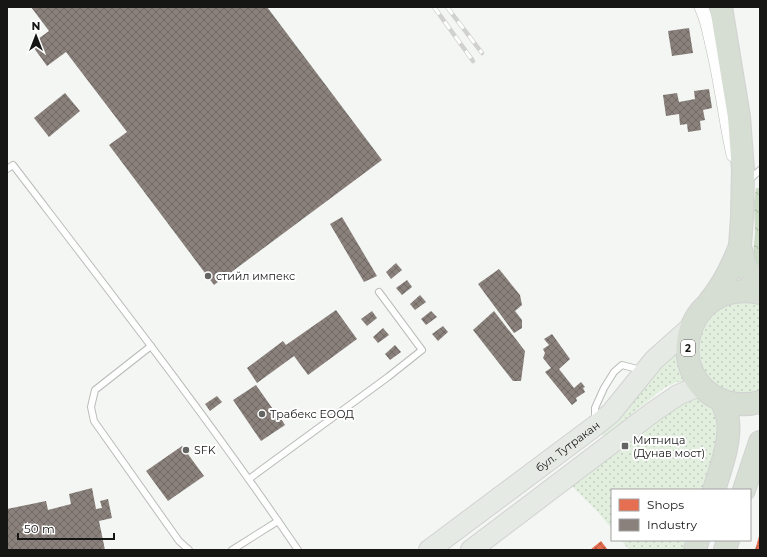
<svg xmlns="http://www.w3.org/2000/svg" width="767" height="557" font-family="Montserrat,sans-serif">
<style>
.grass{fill:url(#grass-dots)}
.forest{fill:url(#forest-crowns)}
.shops{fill:url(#shops-cross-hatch)}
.industry{fill:url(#industry-cross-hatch)}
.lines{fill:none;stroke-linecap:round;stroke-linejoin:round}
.lane-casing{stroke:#babcb9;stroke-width:8}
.street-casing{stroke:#babcb9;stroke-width:14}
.primary-casing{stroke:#d1d2d1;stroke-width:22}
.highway-casing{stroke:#d1d2d1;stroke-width:24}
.lane{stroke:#fdfefd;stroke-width:6}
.street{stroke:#fdfefd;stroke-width:13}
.primary{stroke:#e6eae4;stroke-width:20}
.highway{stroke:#d6ddd3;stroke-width:22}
.rail-casing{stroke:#d1d1d1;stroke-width:4.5}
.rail{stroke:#fff;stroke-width:3;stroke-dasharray:9;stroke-linecap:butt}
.poi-dot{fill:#646563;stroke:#fff;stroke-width:1.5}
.labels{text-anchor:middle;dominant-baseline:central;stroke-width:4;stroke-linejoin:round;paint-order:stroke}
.shield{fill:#fff;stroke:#5c5d5b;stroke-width:1}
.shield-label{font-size:10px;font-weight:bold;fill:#161715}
.poi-label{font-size:11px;fill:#161715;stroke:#fff;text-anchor:start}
.street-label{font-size:11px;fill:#161715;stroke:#fff}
</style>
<defs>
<pattern id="grass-dots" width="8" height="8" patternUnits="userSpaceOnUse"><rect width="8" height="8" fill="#e2efde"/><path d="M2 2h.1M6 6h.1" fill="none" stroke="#c1ccbe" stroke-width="1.8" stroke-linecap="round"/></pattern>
<pattern id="forest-crowns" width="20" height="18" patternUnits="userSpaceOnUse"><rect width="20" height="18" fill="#cbdbc6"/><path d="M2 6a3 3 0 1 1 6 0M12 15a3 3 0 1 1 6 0" fill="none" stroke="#aebba9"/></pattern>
<pattern id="shops-cross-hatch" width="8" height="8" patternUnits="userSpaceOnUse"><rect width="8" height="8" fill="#e76f51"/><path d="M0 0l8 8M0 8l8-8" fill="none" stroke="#ba5a42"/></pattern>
<pattern id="industry-cross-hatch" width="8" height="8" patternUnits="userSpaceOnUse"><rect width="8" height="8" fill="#8a817c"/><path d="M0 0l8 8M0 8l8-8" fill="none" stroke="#706964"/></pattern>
</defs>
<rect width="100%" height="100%" fill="#f4f6f3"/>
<g class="grass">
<polygon points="726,302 760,302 760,392 758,393 733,394 706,378 695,351 705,317"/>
<polygon points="679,347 687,381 677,382 664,388 604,436 600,431"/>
<polygon points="700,397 707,401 715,410 718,427 715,449 702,490 612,490 612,529 597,511 571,485 689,398"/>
<polygon points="621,540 687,540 684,550 629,550"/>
</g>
<polygon class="forest" points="756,188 760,188 760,263 757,266 753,256 755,233 754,202"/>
<g class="shops">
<polygon points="760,533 760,550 755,550"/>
<polygon points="601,541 608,550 590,550"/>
</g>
<g class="industry">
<polygon points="31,7 267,7 382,160 214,285 109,145 127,132 66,52 47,66 31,44 49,31"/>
<polygon points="689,28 693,53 672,56 668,31"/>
<polygon points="709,89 712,108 703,110 705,120 700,121 701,130 688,132 687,124 680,125 679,114 666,116 663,95 677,93 679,102 695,99 694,91"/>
<polygon points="65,93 80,111 49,137 34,118"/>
<polygon points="342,217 377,276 364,282 330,224"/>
<polygon points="396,263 402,270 391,279 386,272"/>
<polygon points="499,269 520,295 522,305 515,311 522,320 522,328 514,333 478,284"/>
<polygon points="407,280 412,287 402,295 396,288"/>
<polygon points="420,295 426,302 415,310 410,304"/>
<polygon points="336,310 357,339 308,375 294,356 257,383 247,368 283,341 286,345"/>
<polygon points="372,311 377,318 367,326 361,319"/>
<polygon points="431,311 437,317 426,325 421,319"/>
<polygon points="494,311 525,351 521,381 513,381 473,330"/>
<polygon points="443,326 448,332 438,341 432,334"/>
<polygon points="383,328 389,335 378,343 373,337"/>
<polygon points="552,334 570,359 559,369 574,388 581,382 585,387 583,388 585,392 576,398 577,401 572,405 545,372 551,368 543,358 545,353 543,349 549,345 544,339"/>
<polygon points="395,345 401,352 390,360 385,354"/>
<polygon points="256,385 275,412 278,410 282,416 280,417 285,425 261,441 233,400"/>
<polygon points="217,396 222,402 210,411 205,404"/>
<polygon points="182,446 204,476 168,501 146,471"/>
<polygon points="92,488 96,509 102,508 100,501 108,499 112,518 99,521 105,550 7,550 7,509 46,501 48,510 71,504 69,494"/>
</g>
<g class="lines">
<g class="lane-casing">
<g id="lane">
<path d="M7,169L13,165C110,292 208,418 298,550"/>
<polyline points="748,181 760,170"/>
<polyline points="151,346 95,390 91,407 94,421 179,541 189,550"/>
<polyline points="595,420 595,408 604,388 614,372 622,365 641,370"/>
<polyline points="249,479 388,377 422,350 379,292"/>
<polyline points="232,550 278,521"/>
</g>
</g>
<g class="street-casing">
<path id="street" d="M701,7C707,19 709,32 712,45C721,82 725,119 733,155"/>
</g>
<g class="primary-casing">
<g id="primary">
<path id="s1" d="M429,550L595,426L611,413L654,360L691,327"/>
<polyline points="471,550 653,412 678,395 701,385"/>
</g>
</g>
<g class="highway-casing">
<g id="highway">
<polyline points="721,7 739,117 743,170 742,217 740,246 745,266 760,289"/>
<path d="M760,293C682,277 661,382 727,402C738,405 749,405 760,402"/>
<path d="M709,302C723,285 732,267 740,246"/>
<path d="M714,490C720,470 731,442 728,420C727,413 724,407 721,400"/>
<polyline points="744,490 760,442"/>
<polyline points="695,550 698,540"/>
<polyline points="725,550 728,540"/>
</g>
</g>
<use href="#lane" class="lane"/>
<use href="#street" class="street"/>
<use href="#primary" class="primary"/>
<use href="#highway" class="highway"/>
<g class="rail-casing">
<g id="rail">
<polyline points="434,7 473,61"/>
<polyline points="447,7 482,53"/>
</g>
</g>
<use href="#rail" class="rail"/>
</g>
<g class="poi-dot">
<circle cx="208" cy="276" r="4"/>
<circle cx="262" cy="414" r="4"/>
<rect x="621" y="442" width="8" height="8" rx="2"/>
<circle cx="186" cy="450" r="4"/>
</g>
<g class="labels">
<rect class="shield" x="681" y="340" width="14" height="16" rx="3"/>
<g class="shield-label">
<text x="688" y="348">2</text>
</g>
<g class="poi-label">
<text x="216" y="276">стийл импекс</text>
<text x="270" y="414">Трабекс ЕООД</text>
<text x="633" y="440">Митница<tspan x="633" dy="13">(Дунав мост)</tspan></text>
<text x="194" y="450">SFK</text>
</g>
<g class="street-label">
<text stroke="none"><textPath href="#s1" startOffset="173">бул. Тутракан</textPath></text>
</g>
</g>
<rect width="767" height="557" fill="none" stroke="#161715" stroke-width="16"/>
<rect x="611" y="489" width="140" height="52" fill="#ffffff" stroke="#a2a2a1"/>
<rect x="619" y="499" width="20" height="12" fill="#e76f51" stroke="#a2a2a1"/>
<text x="647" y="509" font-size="12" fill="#161715">Shops</text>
<rect x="619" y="519" width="20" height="12" fill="#8a817c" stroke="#a2a2a1"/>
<text x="647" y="529" font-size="12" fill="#161715">Industry</text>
<g transform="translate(36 36)" stroke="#ffffff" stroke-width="3" paint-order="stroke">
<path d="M0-3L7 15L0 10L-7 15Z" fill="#161715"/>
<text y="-6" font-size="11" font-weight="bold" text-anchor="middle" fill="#161715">N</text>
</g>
<path d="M18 533v6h96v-6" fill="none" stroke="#161715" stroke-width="2"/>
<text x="24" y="533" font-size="12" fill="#161715" stroke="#ffffff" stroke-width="3" paint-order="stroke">50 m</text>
</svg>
